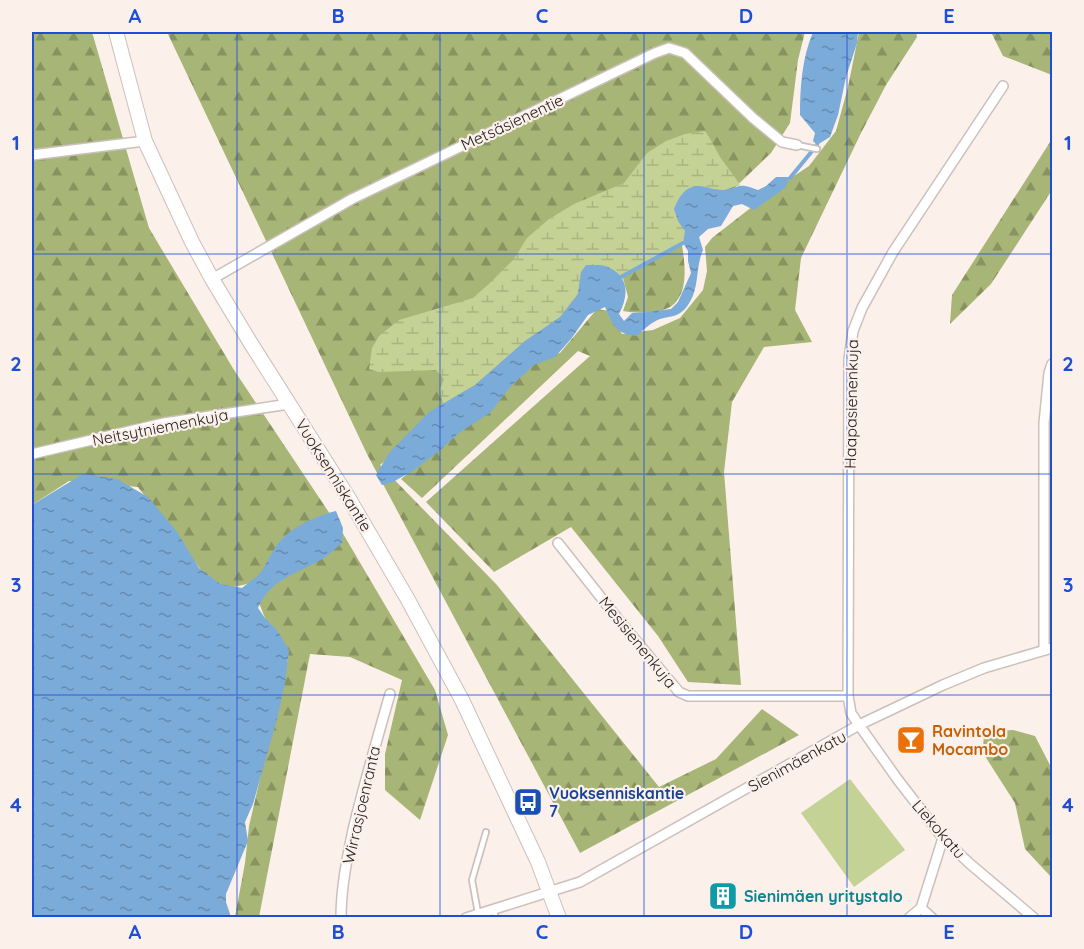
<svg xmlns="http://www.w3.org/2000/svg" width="1084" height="949" font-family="Quicksand,sans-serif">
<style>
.forest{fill:url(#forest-firs)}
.wetland{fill:url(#wetland-marsh)}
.pitch{fill:#c5d296}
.water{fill:url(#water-ripples)}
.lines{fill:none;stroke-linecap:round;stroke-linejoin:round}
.stream{stroke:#7babd9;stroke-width:4}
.lane-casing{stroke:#cbc0bb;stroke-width:8}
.street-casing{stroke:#cbc0bb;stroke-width:12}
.secondary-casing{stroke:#cbc0bb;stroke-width:16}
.lane{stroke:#fff;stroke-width:4.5}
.street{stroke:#fff;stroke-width:9}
.secondary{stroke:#fff;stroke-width:14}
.grid{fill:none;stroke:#1d4ed8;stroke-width:1.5;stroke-opacity:0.55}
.labels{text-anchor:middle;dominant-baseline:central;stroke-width:4.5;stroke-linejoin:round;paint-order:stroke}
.street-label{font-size:16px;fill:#272321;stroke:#fcf0eb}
.food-label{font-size:16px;font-weight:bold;fill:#c56008;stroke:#fcf0eb;text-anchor:start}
.transit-label{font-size:16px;font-weight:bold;fill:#164399;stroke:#fcf0eb;text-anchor:start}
.culture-label{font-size:16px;font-weight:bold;fill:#0d838f;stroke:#fcf0eb;text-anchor:start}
.neatline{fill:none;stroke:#1d4ed8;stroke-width:2}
.grid-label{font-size:20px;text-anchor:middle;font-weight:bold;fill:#1d4ed8}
</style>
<defs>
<pattern id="forest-firs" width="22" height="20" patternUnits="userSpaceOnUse" patternTransform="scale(1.5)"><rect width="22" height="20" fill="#a7b576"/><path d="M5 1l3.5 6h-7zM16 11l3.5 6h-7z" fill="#889360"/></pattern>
<pattern id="wetland-marsh" width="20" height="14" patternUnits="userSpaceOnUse" patternTransform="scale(1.5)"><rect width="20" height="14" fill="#c5d296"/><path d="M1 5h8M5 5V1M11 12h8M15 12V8" fill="none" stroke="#a9b481"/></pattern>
<pattern id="water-ripples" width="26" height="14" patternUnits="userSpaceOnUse" patternTransform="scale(1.5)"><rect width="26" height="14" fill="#7babd9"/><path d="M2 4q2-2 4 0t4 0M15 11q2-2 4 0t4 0" fill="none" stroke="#658bb0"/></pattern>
</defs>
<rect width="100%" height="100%" fill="#fcf0eb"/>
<g class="forest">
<polygon points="32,32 92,32 149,228 234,370 342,532 435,690 448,735 420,820 385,790 385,754 402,680 350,657 310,654 259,917 235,917 245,863 249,826 288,659 265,618 251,583 217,591 138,487 69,481 32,505"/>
<path d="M167,32H805L798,60L790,123L771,153L681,239C684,258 690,289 674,304C669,309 659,311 652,312C641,313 634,313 623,311L628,297L622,274L380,465L497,585L659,787L716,759L762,709L799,735L580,853L368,456Z"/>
<polygon points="859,32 916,32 917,37 886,85 861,133 801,258 795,310 812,342 764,347 732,402 724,472 741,685 688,682 658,636 571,527 494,572 426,502 590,356 578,351 422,498 401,479 466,425 510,378 548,355 560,353 597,309 609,311 622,334 653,330 680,318 703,290 707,271 705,247 712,238 776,188 809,166 836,131 848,87"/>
<polygon points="991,32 1052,32 1052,75 1003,56"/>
<polygon points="1052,139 1052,190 991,284 950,324 952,295"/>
<polygon points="1013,730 1035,736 1052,769 1052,878 1025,849 1015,803 983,753 984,732"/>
</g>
<path class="wetland" d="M705,131C711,139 715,148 720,157C726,166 734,175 740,185L724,190L710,189L697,186L678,221L686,231L683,243L621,277L618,274L581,272L578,294L560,318L525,341L475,385L443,404L440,389L444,379L436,370L379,372L369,369L372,348L379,336L399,320L473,298L492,281L514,259L527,238L549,219L574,204L624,183L647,153L666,141L685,134Z"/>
<polygon class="pitch" points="850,779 905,850 854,887 801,813"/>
<g class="water">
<path d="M813,32H858L857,43L846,77L838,115L830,137L817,145L813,141L815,133L800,115C800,87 802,58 813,32Z"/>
<path d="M776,177H790L785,188L754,210L742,204L733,206L721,226L708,229L699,237L703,250C695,268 700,288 688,305C680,317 671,316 660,319C652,322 644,329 637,336C616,334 613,326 605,307L588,315L571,339L555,357L534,365L509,388L491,412L459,433L438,452L414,470L393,482L382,485L376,475L389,453L429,412L475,385L525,341L560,317L578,294L581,272L586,265C594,265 604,264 610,268C630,278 628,297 619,314L624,321L632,313C646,313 658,310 671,309L678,302L691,273L688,261V251L683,243L685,231L678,221L674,209C678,199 684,187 697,186C704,185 715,191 725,190C743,186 739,183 758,190L766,186Z"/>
<path d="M83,474L117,479L148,497L177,532L199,568L220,584L242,588C248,583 256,578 261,572C268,562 272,550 281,540C293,526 319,515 336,511L343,528L342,543C336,548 330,554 324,558C298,574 272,577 258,608L265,618L277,630L289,650L285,683L277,719L253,804L245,822L248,841L226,894V902L231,917H32V505Z"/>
</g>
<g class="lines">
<g class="stream">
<polyline points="790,178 817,145"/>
<polyline points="621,277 683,243"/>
</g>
<g class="lane-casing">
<g id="lane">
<polyline points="797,145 817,149"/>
<polyline points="493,909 496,918"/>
<polyline points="478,913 472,880 486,832"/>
</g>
</g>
<g class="street-casing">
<g id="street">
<polyline points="1003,86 893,252 862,308 853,331 849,359 848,696 851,713 859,725 898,780 943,838 969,863 1034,918"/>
<polyline points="32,155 145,141"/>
<polyline points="212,279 352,199 655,53 669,48 685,53 753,118 782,142 797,145"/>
<polyline points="32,454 164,423 289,404"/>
<polyline points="558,543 618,619 679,692 688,696 848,696"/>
<polyline points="1044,650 1044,423 1049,373 1052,364"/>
<path d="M341,918C341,888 347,858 353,830C364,784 377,739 390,694"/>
<polyline points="466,918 580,882 859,725 943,685 984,668 1052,648"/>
<polyline points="909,918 921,908"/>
<polyline points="932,918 921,908 943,838"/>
</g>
</g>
<g class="secondary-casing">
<polyline id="secondary" points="116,32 145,141 192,242 212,279 250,342 348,497 407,598 462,700 538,862 559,918"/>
</g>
<use href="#lane" class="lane"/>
<use href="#street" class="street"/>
<use href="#secondary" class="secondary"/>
</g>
<path class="grid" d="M237,32V918M440,32V918M644,32V918M847,32V918M32,254H1052M32,474H1052M32,695H1052"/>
<defs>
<g id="bar-square" transform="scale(1.5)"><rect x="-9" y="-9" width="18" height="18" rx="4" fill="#e8710a" stroke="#fcf0eb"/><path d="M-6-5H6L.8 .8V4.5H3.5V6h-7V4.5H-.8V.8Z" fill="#fff"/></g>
<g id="bus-square" transform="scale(1.5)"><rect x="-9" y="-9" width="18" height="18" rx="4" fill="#1a4fb4" stroke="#fcf0eb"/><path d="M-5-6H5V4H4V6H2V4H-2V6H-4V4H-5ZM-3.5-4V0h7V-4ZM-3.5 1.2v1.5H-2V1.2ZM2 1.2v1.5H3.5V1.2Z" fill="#fff"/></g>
<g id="building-square" transform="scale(1.5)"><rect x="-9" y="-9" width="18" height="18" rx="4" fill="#0f9aa8" stroke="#fcf0eb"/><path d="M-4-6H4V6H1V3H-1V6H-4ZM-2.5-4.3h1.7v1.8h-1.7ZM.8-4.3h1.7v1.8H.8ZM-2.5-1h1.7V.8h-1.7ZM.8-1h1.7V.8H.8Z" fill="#fff"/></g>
</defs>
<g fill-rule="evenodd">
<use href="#bar-square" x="911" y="740"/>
<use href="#bus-square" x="528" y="802"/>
<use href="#building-square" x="723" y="896"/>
</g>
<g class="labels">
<g class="street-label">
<text transform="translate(512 122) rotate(-25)">Metsäsienentie</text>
<text transform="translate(851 404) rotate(-89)">Haapasienenkuja</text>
<text transform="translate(160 427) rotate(-11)">Neitsytniemenkuja</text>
<text transform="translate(334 475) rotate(58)">Vuoksenniskantie</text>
<text transform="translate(638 642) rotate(51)">Mesisienenkuja</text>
<text transform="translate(797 761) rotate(-29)">Sienimäenkatu</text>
<text transform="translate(361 805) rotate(-77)">Wirrasjoenranta</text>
<text transform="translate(939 829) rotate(49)">Liekokatu</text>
</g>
<g class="food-label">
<text x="932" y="731">Ravintola<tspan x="932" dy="18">Mocambo</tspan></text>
</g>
<g class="transit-label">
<text x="549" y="793">Vuoksenniskantie<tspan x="549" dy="18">7</tspan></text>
</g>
<g class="culture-label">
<text x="744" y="896">Sienimäen yritystalo</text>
</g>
</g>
<rect width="1084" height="949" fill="none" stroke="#fcf0eb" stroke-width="66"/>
<rect x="33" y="33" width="1018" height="883" class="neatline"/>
<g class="grid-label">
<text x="135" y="23">A</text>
<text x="338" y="23">B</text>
<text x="542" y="23">C</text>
<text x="746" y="23">D</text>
<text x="949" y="23">E</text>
<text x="16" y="150">1</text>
<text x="1068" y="150">1</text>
<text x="16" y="371">2</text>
<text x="1068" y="371">2</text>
<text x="16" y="592">3</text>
<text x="1068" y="592">3</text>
<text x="16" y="812">4</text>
<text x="1068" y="812">4</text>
<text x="135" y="939">A</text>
<text x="338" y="939">B</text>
<text x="542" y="939">C</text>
<text x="746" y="939">D</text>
<text x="949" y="939">E</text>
</g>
</svg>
